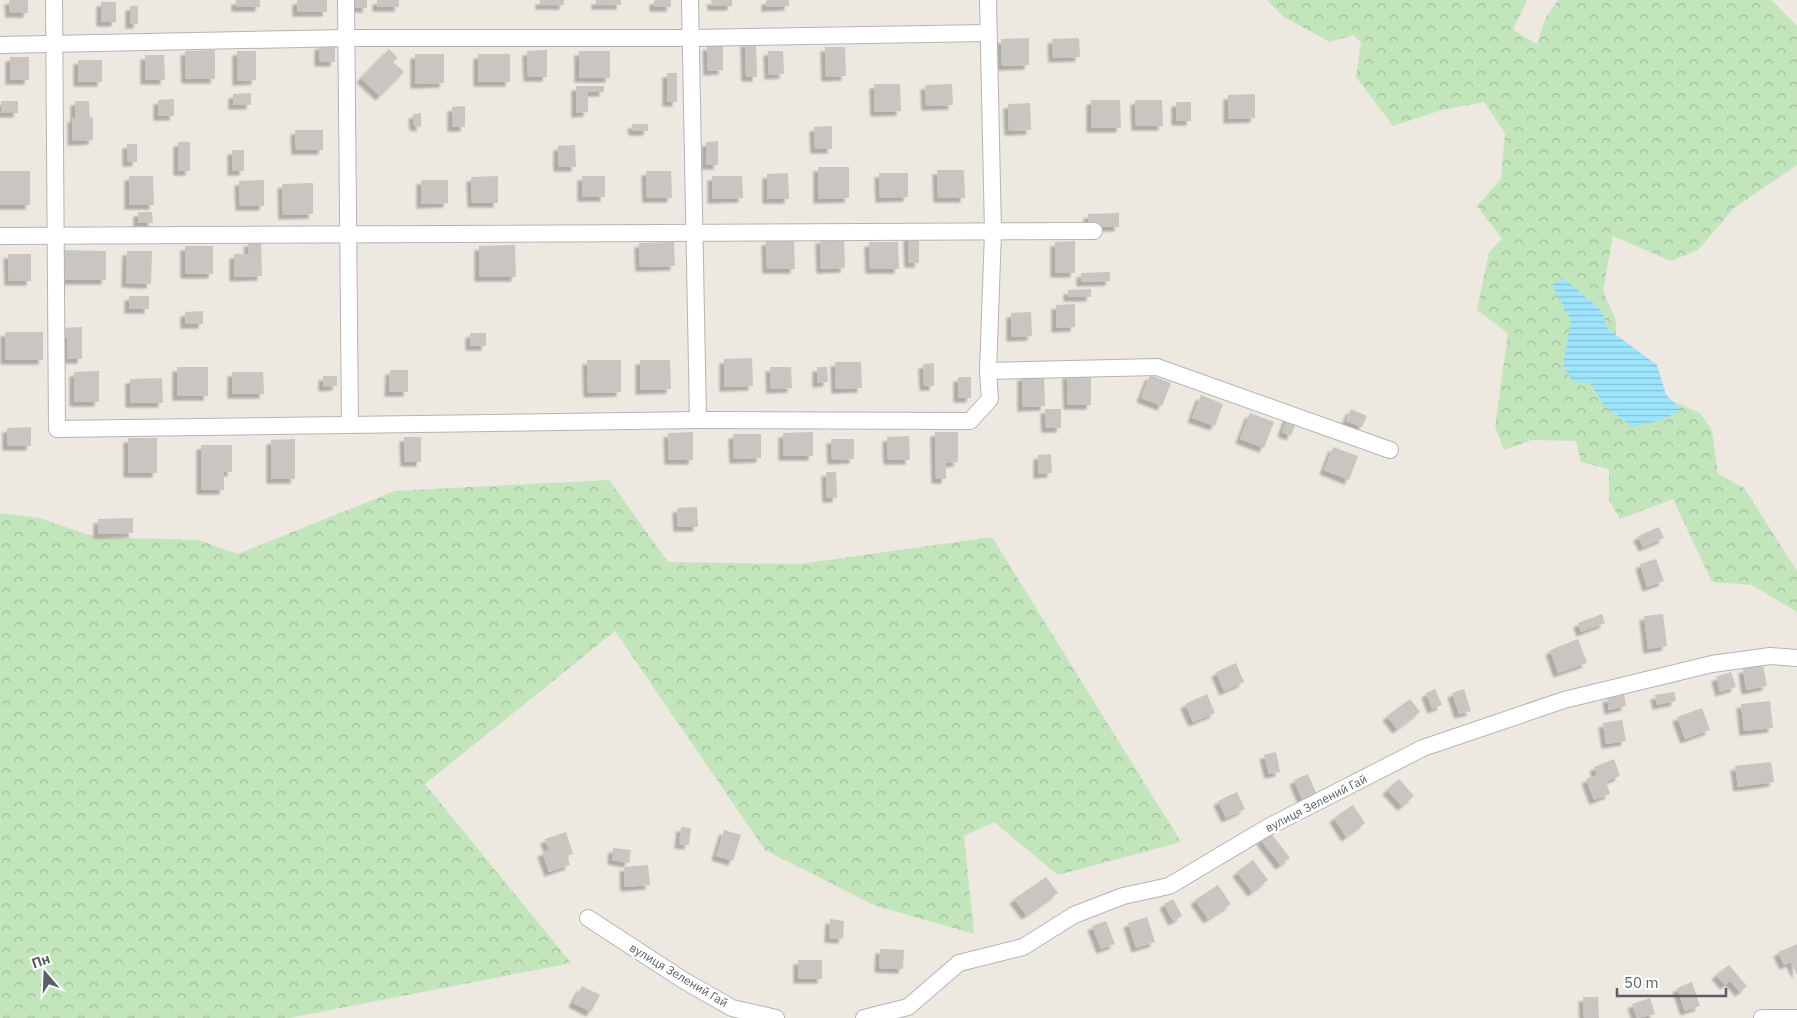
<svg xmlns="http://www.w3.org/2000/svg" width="1797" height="1018" font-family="'IBM Plex Sans',sans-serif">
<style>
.forest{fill:url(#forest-crowns)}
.water{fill:url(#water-rules)}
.building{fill:#c9c5c0;filter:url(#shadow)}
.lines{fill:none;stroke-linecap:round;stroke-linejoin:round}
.minor-casing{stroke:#b1b5b9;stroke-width:18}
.minor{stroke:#fff;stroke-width:16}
.labels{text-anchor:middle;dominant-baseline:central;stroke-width:4.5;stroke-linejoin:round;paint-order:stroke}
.street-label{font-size:12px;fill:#595f62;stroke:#fff}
</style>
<defs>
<pattern id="forest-crowns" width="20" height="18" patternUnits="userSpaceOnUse" patternTransform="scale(1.25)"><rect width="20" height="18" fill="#c3e5bc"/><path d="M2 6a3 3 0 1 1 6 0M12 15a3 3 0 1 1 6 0" fill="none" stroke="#a1bd9c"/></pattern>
<pattern id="water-rules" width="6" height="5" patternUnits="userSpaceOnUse" patternTransform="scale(1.25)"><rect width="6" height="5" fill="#9ee6ff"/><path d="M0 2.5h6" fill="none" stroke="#84bed2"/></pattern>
<filter id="shadow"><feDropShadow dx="-4.5" dy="4.5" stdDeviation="1" flood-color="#0004"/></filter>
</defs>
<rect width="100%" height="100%" fill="#ede8e0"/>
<g class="forest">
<polygon points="1267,0 1527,0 1513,30 1537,44 1546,17 1558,0 1771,0 1797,26 1797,165 1734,208 1698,250 1671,261 1613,236 1603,291 1616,320 1615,364 1644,389 1700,413 1712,431 1718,474 1744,488 1797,571 1797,612 1752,585 1712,582 1673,499 1620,519 1609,500 1609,469 1581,462 1576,441 1532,440 1504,450 1495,427 1508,333 1477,310 1489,252 1502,239 1477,206 1501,179 1505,133 1484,102 1442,110 1393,126 1356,77 1361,42 1353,35 1330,42 1284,17"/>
<polygon points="609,480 668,562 800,564 992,537 1181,842 1058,875 994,822 964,836 974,934 876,906 765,850 615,631 425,784 571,963 289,1018 0,1018 0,513 39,518 95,537 198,540 238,554 395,491"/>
</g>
<polygon class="water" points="1563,278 1601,310 1608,329 1657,365 1666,395 1682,410 1661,420 1632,427 1604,405 1590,383 1573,382 1563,365 1571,320 1552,285"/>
<g class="building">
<polygon points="9,0 28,0 28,13 10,13"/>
<rect x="236" y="0" width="24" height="7"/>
<rect x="297" y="0" width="30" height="12"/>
<rect x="355" y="0" width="12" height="8"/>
<rect x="377" y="0" width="22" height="7"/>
<rect x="540" y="0" width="24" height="5"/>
<rect x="596" y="0" width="25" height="5"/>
<rect x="654" y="0" width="17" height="7"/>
<polygon points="711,0 732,0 732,6 712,6"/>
<polygon points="766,0 789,0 789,6 766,7"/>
<rect x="101" y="2" width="15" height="20"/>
<rect x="130" y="6" width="8" height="18"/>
<polygon points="1029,38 1029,65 1002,66 1001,39"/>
<polygon points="1079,38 1080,57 1053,58 1052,39"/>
<polygon points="745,42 756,42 757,77 746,77"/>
<rect x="319" y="45" width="16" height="17"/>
<polygon points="723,45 723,70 708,71 707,46"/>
<polygon points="825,47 845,47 846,76 826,77"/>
<polygon points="389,49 398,58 393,62 404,72 380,96 361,78"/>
<polygon points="215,50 215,79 186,79 185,51"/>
<polygon points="547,50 547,77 528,77 527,51"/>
<polygon points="237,51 256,51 256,80 237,81"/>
<rect x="579" y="51" width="31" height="27"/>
<polygon points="768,51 783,51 784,74 769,75"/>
<polygon points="415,54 444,54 444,83 415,84"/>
<rect x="478" y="54" width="32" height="28"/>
<polygon points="145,55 164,55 165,80 145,80"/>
<rect x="10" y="57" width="19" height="23"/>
<rect x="78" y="60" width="24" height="22"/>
<rect x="667" y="73" width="10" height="29"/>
<polygon points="874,84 900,84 901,111 875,112"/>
<polygon points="952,84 953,105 926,106 925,85"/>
<polygon points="576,86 604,86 604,92 588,92 588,112 576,113"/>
<polygon points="251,93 251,105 233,105 233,94"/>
<polygon points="1255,94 1255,118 1228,119 1228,95"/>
<polygon points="174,99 174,116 158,116 158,100"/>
<polygon points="1091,100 1120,100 1121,128 1091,128"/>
<polygon points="1135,100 1162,100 1163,126 1136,126"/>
<rect x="1" y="101" width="17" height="12"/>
<polygon points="75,101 89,101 90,118 93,117 93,140 72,141 72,118 75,118"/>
<rect x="1176" y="102" width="15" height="19"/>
<polygon points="1030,103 1031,130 1009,131 1008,104"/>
<polygon points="465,106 465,127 452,127 452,107"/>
<polygon points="421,113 421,127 414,126 413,114"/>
<polygon points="632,124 648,124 648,131 633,131"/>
<polygon points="832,126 832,149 815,149 814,127"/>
<polygon points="295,130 323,130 323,150 296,150"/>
<polygon points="718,141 718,165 706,165 706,142"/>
<rect x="178" y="142" width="12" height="29"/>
<rect x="127" y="144" width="10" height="18"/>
<polygon points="575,145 576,167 558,167 558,146"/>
<rect x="232" y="150" width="12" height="21"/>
<polygon points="818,167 849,167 849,198 818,199"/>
<polygon points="937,170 964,170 965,198 938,198"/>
<rect x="0" y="171" width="30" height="34"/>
<polygon points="646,171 671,171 672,198 647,198"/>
<polygon points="788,173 789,199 767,199 767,174"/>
<polygon points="879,173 908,173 908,197 880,198"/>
<polygon points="129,176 153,176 154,205 129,205"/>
<polygon points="498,176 498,203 472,203 471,177"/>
<rect x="582" y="176" width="23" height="21"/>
<polygon points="712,176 742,176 743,198 712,199"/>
<polygon points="264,180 264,206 240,206 239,181"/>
<polygon points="421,180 448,180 448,203 421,204"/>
<polygon points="313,183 313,214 283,215 282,184"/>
<polygon points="138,212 152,212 153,223 138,223"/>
<polygon points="1119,213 1119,227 1089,227 1088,214"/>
<polygon points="919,235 919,263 909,263 908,236"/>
<polygon points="820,239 844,239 845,268 821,269"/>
<polygon points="794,240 795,269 767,269 766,241"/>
<polygon points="1075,241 1075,273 1055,273 1055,242"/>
<polygon points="248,242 261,242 262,276 234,277 234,254 249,254"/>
<polygon points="674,242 675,266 640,267 639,243"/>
<polygon points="869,242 898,242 899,269 870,269"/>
<polygon points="515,245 516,277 479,277 479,246"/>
<rect x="185" y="246" width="28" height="28"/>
<polygon points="62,250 106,251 106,280 62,280"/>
<polygon points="127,251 152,251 151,284 126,283"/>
<polygon points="8,254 31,254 31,281 9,281"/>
<polygon points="1110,272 1110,281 1081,282 1081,273"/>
<polygon points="1091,289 1091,297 1068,297 1068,290"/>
<rect x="129" y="296" width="20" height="13"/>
<polygon points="1075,304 1075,327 1056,328 1056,305"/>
<polygon points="203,311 203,324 185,324 185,312"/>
<polygon points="1031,312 1032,336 1011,337 1011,313"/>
<polygon points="82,327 82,359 67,359 67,338 62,338 62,328"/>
<rect x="5" y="332" width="38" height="28"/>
<rect x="470" y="333" width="16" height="13"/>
<polygon points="752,358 753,386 724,387 724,359"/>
<polygon points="587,360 621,360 621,392 588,393"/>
<polygon points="640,360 670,360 671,389 640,390"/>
<polygon points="835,362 861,362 862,388 836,389"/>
<polygon points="934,363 934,386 924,386 923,364"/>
<rect x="177" y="367" width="31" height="29"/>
<polygon points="770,367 791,367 792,388 771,389"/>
<polygon points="817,367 827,367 828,382 817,383"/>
<polygon points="390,370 408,370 408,392 389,392"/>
<polygon points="99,371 99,402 74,402 74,372"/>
<polygon points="232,372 263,372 264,394 232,394"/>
<polygon points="1091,373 1091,405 1068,405 1067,374"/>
<polygon points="1150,375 1171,383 1162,406 1141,398"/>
<polygon points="323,376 337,376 337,386 323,387"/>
<polygon points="1022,376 1044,376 1045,406 1022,407"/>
<rect x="958" y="377" width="13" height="21"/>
<polygon points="162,378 163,403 130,403 130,379"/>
<polygon points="1201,395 1223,404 1215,426 1192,418"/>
<polygon points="1045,409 1061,409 1061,428 1046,428"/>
<polygon points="1351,409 1367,416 1362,427 1346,421"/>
<polygon points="1250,413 1274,422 1264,448 1240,439"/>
<polygon points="1288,416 1297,420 1291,436 1282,432"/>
<polygon points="31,427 31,446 7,446 7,428"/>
<polygon points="693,432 693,460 669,460 668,433"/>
<polygon points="813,432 813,456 783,456 783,433"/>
<polygon points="935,432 958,432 958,462 946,463 946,479 936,479"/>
<polygon points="733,434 761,434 761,458 734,459"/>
<polygon points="909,436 910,460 888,460 887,437"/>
<polygon points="404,437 421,437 421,462 405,462"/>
<rect x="128" y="438" width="29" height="35"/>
<polygon points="295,439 295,479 271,479 271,440"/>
<polygon points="831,439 854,439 854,459 832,460"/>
<polygon points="201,445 232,445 232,472 224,472 224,490 201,490"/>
<polygon points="1333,447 1358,456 1349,480 1324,470"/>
<polygon points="1051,454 1052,473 1038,474 1038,455"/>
<polygon points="826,472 836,472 837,498 827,498"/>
<polygon points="697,507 698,527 678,527 677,508"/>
<polygon points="133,518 133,533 98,534 98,519"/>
<polygon points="1659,527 1664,538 1643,547 1638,536"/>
<polygon points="1656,559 1664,581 1647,587 1640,564"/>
<polygon points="1602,614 1605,623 1581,632 1578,623"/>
<polygon points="1663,614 1667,646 1648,649 1644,616"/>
<polygon points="1578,639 1587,663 1558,673 1550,650"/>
<polygon points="1236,663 1244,682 1224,691 1216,672"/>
<polygon points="1763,665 1767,686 1746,690 1743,669"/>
<polygon points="1731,672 1736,687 1720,692 1716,677"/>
<polygon points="1435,689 1442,705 1432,709 1426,693"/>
<polygon points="1464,689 1471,711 1459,714 1452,693"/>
<polygon points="1674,692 1676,701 1657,705 1655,695"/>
<polygon points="1207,694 1215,713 1193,722 1185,704"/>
<polygon points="1624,694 1626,706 1609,710 1607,698"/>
<polygon points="1410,699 1420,712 1397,729 1387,716"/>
<polygon points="1770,701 1773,728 1744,731 1741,704"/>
<polygon points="1702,708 1710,730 1685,739 1677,717"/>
<polygon points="1622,720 1626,741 1606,744 1603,723"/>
<polygon points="1276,752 1280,772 1269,774 1264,755"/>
<polygon points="1614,759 1620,776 1606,781 1610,794 1594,800 1586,779 1597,775 1594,767"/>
<polygon points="1771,762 1774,782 1738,787 1735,766"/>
<polygon points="1308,774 1316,793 1302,799 1294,780"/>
<polygon points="1399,779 1414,796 1402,806 1387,790"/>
<polygon points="1237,792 1245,809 1226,818 1218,801"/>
<polygon points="1353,805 1365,823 1346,837 1334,818"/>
<polygon points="681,827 691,828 689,845 679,844"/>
<polygon points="724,830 741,835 733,861 716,856"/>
<polygon points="566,832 573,854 567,856 570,865 549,872 542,852 549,850 545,839"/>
<polygon points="1270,832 1290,858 1280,865 1261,840"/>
<polygon points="613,848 631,850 629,863 612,860"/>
<polygon points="1253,860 1268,880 1252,892 1237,872"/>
<polygon points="648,865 650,885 625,887 624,867"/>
<polygon points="1046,877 1058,893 1026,915 1014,899"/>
<polygon points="1218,885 1231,904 1208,919 1195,900"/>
<polygon points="1173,899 1182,916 1173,921 1164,904"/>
<polygon points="1147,917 1155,942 1136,948 1128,923"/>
<polygon points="830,919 844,921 843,939 829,938"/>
<polygon points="1106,921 1115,944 1101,949 1092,926"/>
<polygon points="1797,944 1797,975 1791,962 1784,965 1778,952"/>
<polygon points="880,949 904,950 903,969 879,968"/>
<rect x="798" y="960" width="24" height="19"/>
<polygon points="1729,965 1747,986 1740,992 1730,981 1725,985 1716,975"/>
<polygon points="1692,982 1700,1006 1685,1011 1677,988"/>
<polygon points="582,986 600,995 591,1012 573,1003"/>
<polygon points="1583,997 1598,997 1599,1018 1584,1018"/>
<polygon points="1650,998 1655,1014 1637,1018 1632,1004"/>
</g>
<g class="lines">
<g class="minor-casing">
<g id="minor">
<polyline points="54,0 57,429 698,420 970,421 990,399 988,371 993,232 988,0"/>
<polyline points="346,0 350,425"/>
<polyline points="690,0 698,420"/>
<polyline points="0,45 347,38 691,38 988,33"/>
<polyline points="0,236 1094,231"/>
<polyline points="988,371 1157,367 1390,450"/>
<polyline points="588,918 683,980 732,1008 776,1018"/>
<polyline points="864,1018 908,1007 959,963 1023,947 1074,915 1123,896 1169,886 1270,826 1423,748 1564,700 1712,664 1770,656 1797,658"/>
<polyline points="1762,1018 1797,1018"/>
</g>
</g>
<use href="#minor" class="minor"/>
</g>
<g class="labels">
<g class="street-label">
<text transform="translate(1316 803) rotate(-27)">вулиця Зелений Гай</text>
<text transform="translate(679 975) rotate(31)">вулиця Зелений Гай</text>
</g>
</g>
<g transform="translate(45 973) rotate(341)" stroke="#ffffff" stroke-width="4" paint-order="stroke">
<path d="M0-4L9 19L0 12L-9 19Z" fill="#595f62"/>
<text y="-8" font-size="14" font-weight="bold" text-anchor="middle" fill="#595f62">Пн</text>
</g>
<path d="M1617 988v8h109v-8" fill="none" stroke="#595f62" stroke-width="2.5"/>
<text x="1624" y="988" font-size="15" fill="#595f62" stroke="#ffffff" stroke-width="4" paint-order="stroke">50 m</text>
</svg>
